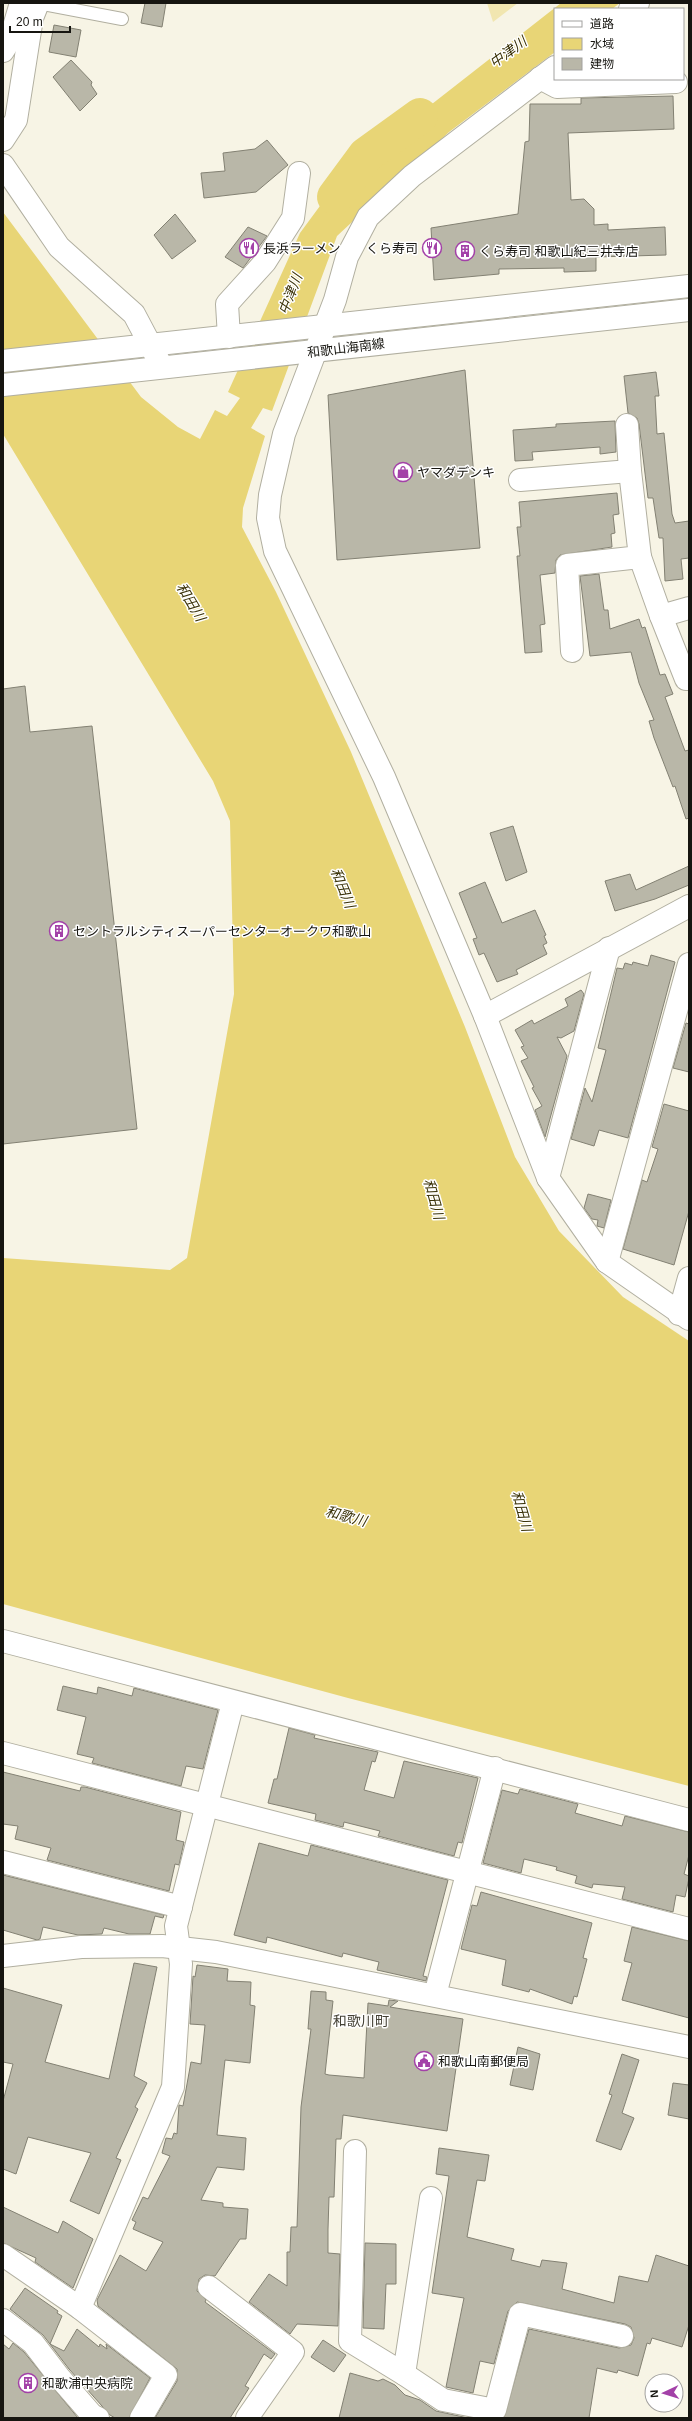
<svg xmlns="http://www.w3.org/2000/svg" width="692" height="2421" font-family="Helvetica,'Noto Sans JP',sans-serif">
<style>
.green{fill:#f1e6b0}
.water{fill:#e8d576}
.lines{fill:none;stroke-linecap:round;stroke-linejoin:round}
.river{stroke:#e8d576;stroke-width:36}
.building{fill:#b9b7a8;stroke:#838173}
.lane-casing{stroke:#b1afa0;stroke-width:14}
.street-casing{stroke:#b1afa0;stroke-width:24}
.secondary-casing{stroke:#b1afa0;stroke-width:24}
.lane{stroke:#fff;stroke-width:12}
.street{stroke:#fff;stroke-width:22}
.secondary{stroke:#fff;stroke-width:22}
.labels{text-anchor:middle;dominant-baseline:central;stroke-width:3;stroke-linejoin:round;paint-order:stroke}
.poi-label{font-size:13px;fill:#161510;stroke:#fff;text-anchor:start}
.street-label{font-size:13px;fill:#161510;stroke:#fff}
.water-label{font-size:14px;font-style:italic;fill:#3b3309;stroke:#fff}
.neighbourhood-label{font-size:14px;fill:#444135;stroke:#fff}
</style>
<rect width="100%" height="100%" fill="#f7f4e5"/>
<polygon class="green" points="487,3 518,3 493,22"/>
<polygon class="water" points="561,3 620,3 612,9 555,9 555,52 449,132 337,236 272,411 263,408 251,428 265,436 243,508 242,527 276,592 351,752 465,1027 515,1157 559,1231 623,1297 689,1341 689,1786 348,1698 3,1604 3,1258 170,1270 187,1258 234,994 230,821 213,781 3,434 3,212 141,397 178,427 200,439 215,410 227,416 240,398 228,392 300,233 345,172"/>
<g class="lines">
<polyline class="river" points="335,197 366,155 420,116"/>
</g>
<g class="building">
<polygon points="145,3 166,3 162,27 141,23"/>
<polygon points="54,25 81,30 76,57 49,52"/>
<polygon points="71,60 92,82 91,85 97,94 80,111 53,77"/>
<polygon points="673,96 674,129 568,133 571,200 584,199 594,209 594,225 608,224 608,230 665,227 666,255 596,257 596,271 564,272 564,268 499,269 499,274 434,280 431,228 518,214 525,142 529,141 530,104 581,104 581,98"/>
<polygon points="267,140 288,165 256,192 204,198 201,173 225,171 223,153 255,149"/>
<polygon points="175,214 196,241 172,259 154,235"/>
<polygon points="248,227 267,236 243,268 225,257"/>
<polygon points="465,370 480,548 337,560 328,395"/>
<polygon points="656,372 659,396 655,396 657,434 664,433 672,514 675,523 689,521 689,558 681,559 683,579 665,581 663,538 659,538 653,498 648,498 639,424 637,418 628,413 624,376"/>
<polygon points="615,421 616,452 600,454 600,447 532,452 533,460 515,461 513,430 556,427 556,424"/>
<polygon points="617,493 619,514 613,515 615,533 611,534 612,547 560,555 556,560 555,573 540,575 545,624 540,625 542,652 525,653 517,556 520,556 517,527 521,527 519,502"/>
<polygon points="599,574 604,610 608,610 610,629 639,619 642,628 645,627 660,675 665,674 673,694 665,697 685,751 689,750 689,818 686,819 675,786 673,787 654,738 649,721 654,720 639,683 631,652 590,656 580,576"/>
<polygon points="25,686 30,732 92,726 137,1129 3,1144 3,689"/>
<polygon points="513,826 527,872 506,881 490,833"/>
<polygon points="689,866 689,885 655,899 615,911 605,881 630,874 636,890"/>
<polygon points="485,882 502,923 535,910 546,935 544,936 547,943 543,945 547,954 516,970 518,974 497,982 484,953 479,955 473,939 477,938 459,893"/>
<polygon points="651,955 675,962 628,1138 599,1130 594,1146 571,1139 585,1088 592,1102 606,1050 598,1048 617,968 623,969 625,963 632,965 633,962 648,966"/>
<polygon points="581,990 584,994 574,1031 561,1038 557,1037 567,1056 545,1137 535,1110 542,1106 532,1088 534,1087 521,1061 528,1058 521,1047 524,1046 515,1030 532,1020 534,1024 568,1006 565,999"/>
<polygon points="686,1023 689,1024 689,1072 673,1068"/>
<polygon points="664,1104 689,1111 689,1211 674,1265 623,1249 642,1180 647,1182 658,1149 652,1147"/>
<polygon points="588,1194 611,1200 604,1228 597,1226 598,1220 592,1219 584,1208"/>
<polygon points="63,1686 97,1694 98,1687 132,1696 134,1688 218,1710 203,1769 186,1766 181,1786 92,1763 94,1758 77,1754 86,1717 57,1710"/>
<polygon points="289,1728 315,1735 314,1738 378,1752 375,1762 372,1761 364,1790 394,1798 404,1761 478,1778 462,1843 458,1842 454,1856 378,1836 380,1831 344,1822 343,1827 315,1820 316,1814 268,1803 274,1779 277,1779"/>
<polygon points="3,1772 80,1791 81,1787 85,1787 181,1812 176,1840 184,1842 179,1865 175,1864 169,1891 47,1860 51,1848 15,1839 18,1826 3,1824"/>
<polygon points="520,1789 578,1804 575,1813 622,1826 625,1816 689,1832 689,1855 684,1874 689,1876 689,1878 685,1897 676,1895 673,1912 622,1899 625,1887 593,1884 592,1888 575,1883 577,1876 556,1870 557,1867 524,1859 521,1873 483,1863 502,1790 518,1794"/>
<polygon points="259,1843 308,1856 311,1845 448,1880 423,1976 427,1977 426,1981 377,1970 379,1962 343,1953 342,1957 267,1937 266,1943 234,1935"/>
<polygon points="3,1875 164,1915 163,1918 155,1916 150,1934 129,1934 104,1928 102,1934 78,1935 43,1927 40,1939 37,1940 3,1930"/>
<polygon points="481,1892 592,1923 583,1958 587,1959 577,1997 574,1996 572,2004 530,1989 529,1992 502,1985 506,1960 461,1949 472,1905 477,1906"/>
<polygon points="632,1927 689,1941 689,2018 622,2000 632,1963 624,1961"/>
<polygon points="134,1963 157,1967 134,2076 147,2083 135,2107 138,2109 116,2158 121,2160 99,2214 70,2201 91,2153 28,2137 16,2174 3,2169 3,2101 13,2064 3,2062 3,1988 62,2005 45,2062 109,2079"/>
<polygon points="197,1965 228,1969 227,1981 251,1982 250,2005 255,2006 250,2063 225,2060 217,2135 246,2138 244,2170 217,2167 201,2200 223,2203 223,2207 248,2209 246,2239 240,2239 215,2276 205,2275 199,2279 197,2291 206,2300 205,2302 275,2354 271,2359 264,2354 245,2386 249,2388 230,2418 155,2418 177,2381 177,2369 98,2306 97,2300 120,2255 146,2271 163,2242 133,2229 136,2222 132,2220 143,2197 148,2199 170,2156 162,2153 166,2138 172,2139 174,2133 177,2134 179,2105 183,2106 191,2062 201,2064 205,2025 190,2024 193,1976 195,1977"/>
<polygon points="311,1991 326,1992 326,2000 333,2001 325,2074 329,2075 364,2078 368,2003 388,2006 389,2000 398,2001 390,2007 463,2019 447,2131 343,2115 341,2139 336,2139 334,2197 329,2197 328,2229 328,2253 340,2254 338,2326 297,2324 290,2334 249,2302 269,2274 287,2286 287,2252 290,2252 291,2227 297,2227 301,2107 311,2029 308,2029"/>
<polygon points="518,2047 540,2054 533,2090 510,2085"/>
<polygon points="622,2054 639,2060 622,2113 634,2118 621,2150 596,2141 612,2095 609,2094"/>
<polygon points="673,2083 689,2085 689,2119 668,2115"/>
<polygon points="439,2148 489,2155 485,2181 477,2180 467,2237 514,2249 511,2260 540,2267 542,2260 567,2263 562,2289 614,2303 619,2276 648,2282 656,2255 689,2266 689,2325 682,2347 652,2338 650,2344 647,2343 638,2376 618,2370 617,2373 597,2368 589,2418 504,2418 529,2329 619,2348 631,2345 634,2338 631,2327 625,2324 517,2302 508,2311 494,2364 480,2361 473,2393 446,2387 464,2298 432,2293 449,2176 436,2174"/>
<polygon points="3,2207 58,2233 63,2221 93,2239 73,2288 35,2262 36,2258 3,2243"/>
<polygon points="365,2243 396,2244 396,2284 386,2284 384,2329 363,2328"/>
<polygon points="25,2288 58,2311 57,2313 62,2316 50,2344 64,2351 77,2329 99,2347 100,2344 107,2349 106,2344 150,2378 129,2418 115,2418 110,2415 69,2369 43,2335 10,2309"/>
<polygon points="323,2340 346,2355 334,2372 311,2357"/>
<polygon points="13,2343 24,2352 78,2418 3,2418 3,2344 9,2349"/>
<polygon points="350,2373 378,2381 383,2379 395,2385 405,2395 420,2400 436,2411 468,2418 339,2418"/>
</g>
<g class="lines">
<g class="lane-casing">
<polyline id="lane" points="38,3 122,19"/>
</g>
<g class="street-casing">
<g id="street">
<polyline points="630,9 638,3"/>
<polyline points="3,51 10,40 21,3"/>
<polyline points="555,67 412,176 368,217 347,257 335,300 284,434 270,495 268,518 275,551 384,777 485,1016 548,1178 607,1262 689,1319"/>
<polyline points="540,78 557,87 676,82"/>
<polyline points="3,140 16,120 32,18 38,3"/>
<polyline points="3,165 59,247 134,314 162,367"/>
<polyline points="229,337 227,304 265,262 293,218 299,173"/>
<polyline points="520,480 630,471 627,425"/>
<polyline points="640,557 661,616 689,608"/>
<polyline points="661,616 686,679 689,678"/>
<polyline points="572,651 567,565 640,557 630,471"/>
<polyline points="485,1016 689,906"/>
<polyline points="548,1178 609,948"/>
<polyline points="607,1262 689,964"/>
<polyline points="679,1314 689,1278"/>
<polyline points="3,1641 689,1820"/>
<polyline points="3,1753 689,1929"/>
<polyline points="3,1862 181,1907"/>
<polyline points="3,1956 81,1947 162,1946 216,1952 689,2047"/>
<polyline points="435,1995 495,1768"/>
<polyline points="355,2151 350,2341 404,2374 431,2198"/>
<polyline points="3,2255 80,2308 166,2375 141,2418"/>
<polyline points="209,2287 293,2352 247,2418"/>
<polyline points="80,2308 173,2087 181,1964 176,1926 233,1702"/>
<polyline points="3,2320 33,2343 59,2377 92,2415 98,2418"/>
<polyline points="404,2374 443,2400 495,2410 520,2314 622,2336"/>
</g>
</g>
<g class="secondary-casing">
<g id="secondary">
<polyline points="3,361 689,286"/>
<polyline points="3,385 689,310"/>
</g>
</g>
<use href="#lane" class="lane"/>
<use href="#street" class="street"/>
<use href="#secondary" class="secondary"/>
</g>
<defs>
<g id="restaurant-ring" transform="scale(1)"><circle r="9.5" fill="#fff" stroke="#a341a8" stroke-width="1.5"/><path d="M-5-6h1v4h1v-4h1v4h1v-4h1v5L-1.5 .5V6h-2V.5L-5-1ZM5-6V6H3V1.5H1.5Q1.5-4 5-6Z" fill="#a341a8"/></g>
<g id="building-ring" transform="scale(1)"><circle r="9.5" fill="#fff" stroke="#a341a8" stroke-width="1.5"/><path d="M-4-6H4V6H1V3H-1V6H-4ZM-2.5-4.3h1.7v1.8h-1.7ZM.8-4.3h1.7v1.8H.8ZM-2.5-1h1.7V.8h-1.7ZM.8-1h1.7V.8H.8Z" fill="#a341a8"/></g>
<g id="shop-ring" transform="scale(1)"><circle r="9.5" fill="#fff" stroke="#a341a8" stroke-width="1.5"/><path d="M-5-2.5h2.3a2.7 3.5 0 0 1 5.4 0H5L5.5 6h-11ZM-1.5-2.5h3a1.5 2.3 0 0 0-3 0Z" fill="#a341a8"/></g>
<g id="civic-ring" transform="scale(1)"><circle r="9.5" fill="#fff" stroke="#a341a8" stroke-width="1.5"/><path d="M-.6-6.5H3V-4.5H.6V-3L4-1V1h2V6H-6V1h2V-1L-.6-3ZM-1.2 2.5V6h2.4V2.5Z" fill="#a341a8"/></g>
</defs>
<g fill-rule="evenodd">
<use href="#restaurant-ring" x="249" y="248"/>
<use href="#restaurant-ring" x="432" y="248"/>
<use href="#building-ring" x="465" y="251"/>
<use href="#shop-ring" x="403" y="472"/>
<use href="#building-ring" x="59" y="931"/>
<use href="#civic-ring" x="424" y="2061"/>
<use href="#building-ring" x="28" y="2383"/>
</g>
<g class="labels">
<g class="poi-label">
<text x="263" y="248">長浜ラーメン</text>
<text x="418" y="248" text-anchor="end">くら寿司</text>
<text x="479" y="251">くら寿司 和歌山紀三井寺店</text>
<text x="417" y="472">ヤマダデンキ</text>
<text x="73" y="931">セントラルシティスーパーセンターオークワ和歌山</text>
<text x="438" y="2061">和歌山南郵便局</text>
<text x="42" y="2383">和歌浦中央病院</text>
</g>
<g class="street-label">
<text transform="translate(346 348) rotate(-7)">和歌山海南線</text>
</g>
<g class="water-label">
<text transform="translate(508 52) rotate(-36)">中津川</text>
<text transform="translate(290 294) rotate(-69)">中津川</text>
<text transform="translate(191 602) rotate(59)">和田川</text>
<text transform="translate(343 888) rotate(68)">和田川</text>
<text transform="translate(434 1199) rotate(74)">和田川</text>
<text transform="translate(522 1511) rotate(74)">和田川</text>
<text transform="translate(346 1516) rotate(15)">和歌川</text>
</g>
<g class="neighbourhood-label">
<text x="361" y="2021">和歌川町</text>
</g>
</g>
<rect width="692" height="2421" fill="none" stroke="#161510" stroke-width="8"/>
<rect x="554" y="8" width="130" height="72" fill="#ffffff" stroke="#a2a19f"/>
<rect x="562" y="21" width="20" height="6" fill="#ffffff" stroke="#a2a19f"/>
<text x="590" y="28" font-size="12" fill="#161510">道路</text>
<rect x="562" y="38" width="20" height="12" fill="#e8d576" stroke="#a2a19f"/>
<text x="590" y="48" font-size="12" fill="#161510">水域</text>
<rect x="562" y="58" width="20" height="12" fill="#b9b7a8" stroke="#a2a19f"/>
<text x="590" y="68" font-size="12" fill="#161510">建物</text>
<g transform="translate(664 2393) rotate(266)"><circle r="19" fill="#ffffff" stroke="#a2a19f"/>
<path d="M0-3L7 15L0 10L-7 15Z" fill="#a341a8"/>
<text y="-6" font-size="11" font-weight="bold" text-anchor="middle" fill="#161510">N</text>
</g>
<path d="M10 26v6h60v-6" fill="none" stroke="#161510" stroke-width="2"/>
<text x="16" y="26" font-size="12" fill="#161510" stroke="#ffffff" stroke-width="3" paint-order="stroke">20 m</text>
</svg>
